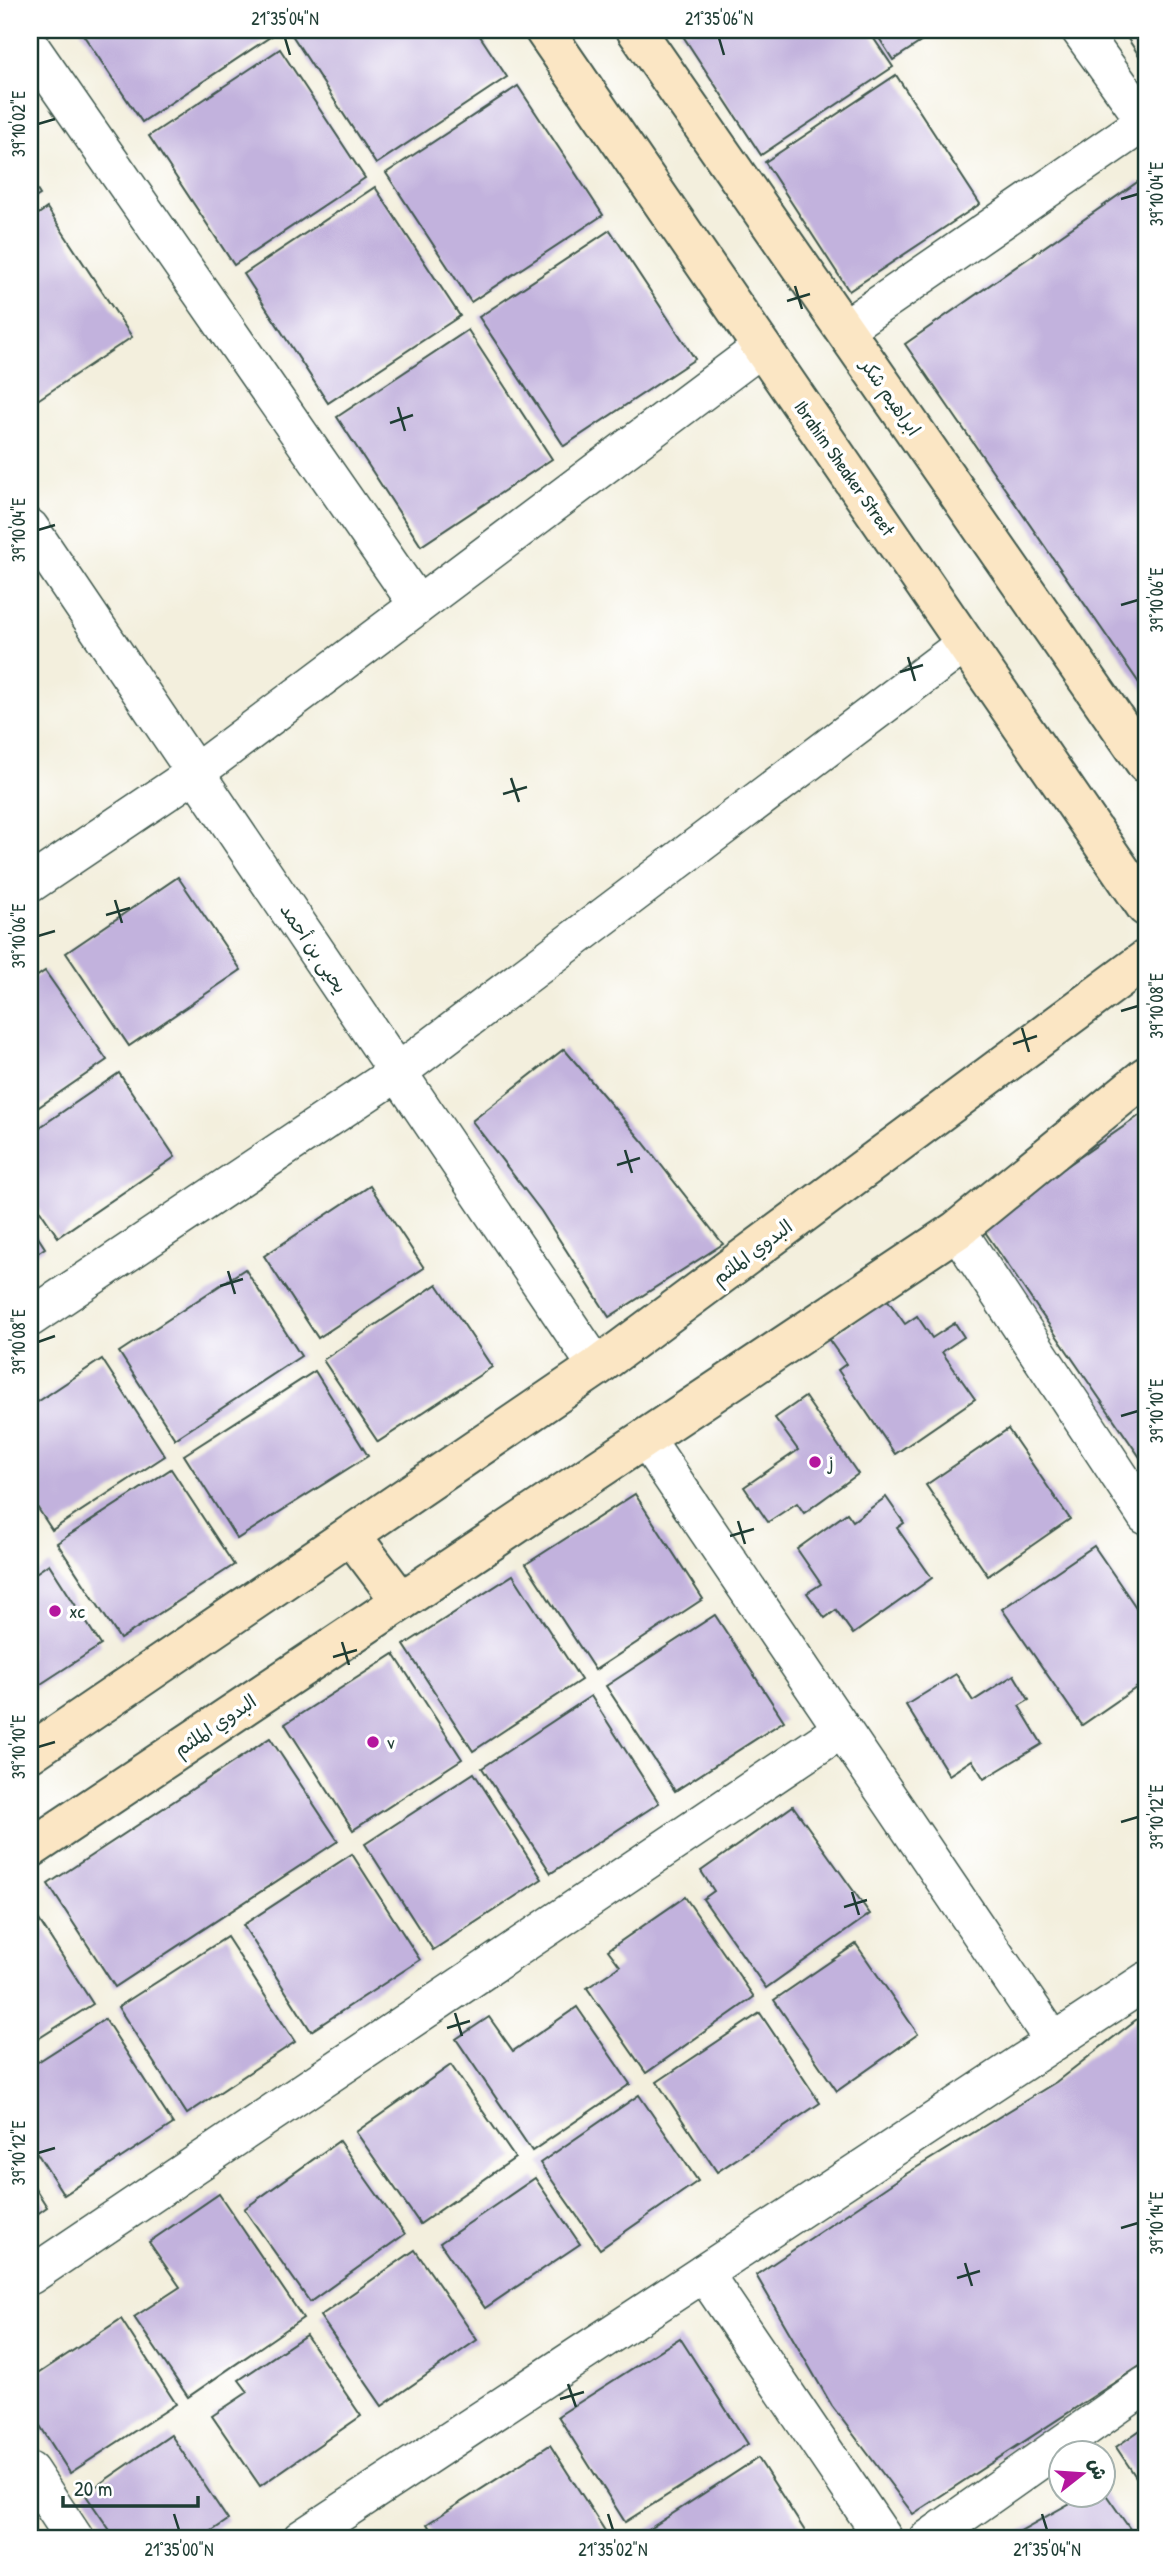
<svg xmlns="http://www.w3.org/2000/svg" width="1176" height="2569" font-family="'Patrick Hand','Playpen Sans Arabic',sans-serif">
<style>
.building{fill:#c2b2dd}
.lines{fill:none;stroke-linecap:round;stroke-linejoin:round}
.street-casing{stroke:#3f584d;stroke-width:40}
.secondary-casing{stroke:#3f584d;stroke-width:42}
.street{stroke:#fff;stroke-width:37}
.secondary{stroke:#fbe6c4;stroke-width:38}
.ticks{fill:none;stroke:#1f3d34;stroke-width:2.5}
.poi-dot{fill:#b5179e;stroke:#fff;stroke-width:2.5}
.labels{text-anchor:middle;dominant-baseline:central;stroke-width:7;stroke-linejoin:round;paint-order:stroke}
.street-label{font-size:19px;fill:#1f3d34;stroke:#fff}
.poi-label{font-size:19px;fill:#1f3d34;stroke:#fff;text-anchor:start}
.neatline{fill:none;stroke:#1f3d34;stroke-width:2.5}
.ticks-label{font-size:18px;text-anchor:middle;fill:#1f3d34}
</style>
<rect width="100%" height="100%" fill="#fff"/>
<filter id="ink" filterUnits="userSpaceOnUse"><feTurbulence type="fractalNoise" baseFrequency=".0143" numOctaves="2"/><feDisplacementMap in="SourceGraphic" scale="14" xChannelSelector="R" yChannelSelector="G"/><feConvolveMatrix kernelMatrix="1 2 1 2 8 2 1 2 1" color-interpolation-filters="sRGB"/></filter>
<filter id="wash" filterUnits="userSpaceOnUse"><feTurbulence type="fractalNoise" baseFrequency=".00686" numOctaves="4" result="noise"/><feDisplacementMap in="SourceGraphic" scale="28" xChannelSelector="R" yChannelSelector="G"/><feGaussianBlur stdDeviation="1.57" result="paint"/><feColorMatrix in="noise" values="0 0 0 0 0 0 0 0 0 0 0 0 0 0 0 0 0 1.4 0 .05"/><feComposite in="paint" operator="in"/></filter>
<g filter="url(#wash)">
<rect width="100%" height="100%" fill="#f3efdd"/>
<g id="blocks">
<g class="building">
<polygon points="80,30 269,30 273,35 142,122"/>
<polygon points="300,30 476,30 507,77 376,164 292,35"/>
<polygon points="679,30 868,30 893,67 761,155"/>
<polygon points="874,30 939,30 893,60"/>
<polygon points="1122,30 1146,30 1146,66"/>
<polygon points="280,49 365,178 234,265 149,136"/>
<polygon points="896,75 980,204 849,291 765,162"/>
<polygon points="518,86 603,215 471,302 386,173"/>
<polygon points="30,179 40,195 30,201"/>
<polygon points="1139,181 1146,192 1146,693 905,344"/>
<polygon points="375,187 460,316 328,403 244,274"/>
<polygon points="47,208 132,337 30,405 30,220"/>
<polygon points="610,230 695,359 564,446 479,317"/>
<polygon points="468,330 552,459 421,546 337,417"/>
<polygon points="178,877 241,970 129,1046 66,953"/>
<polygon points="45,971 107,1060 30,1113 30,981"/>
<polygon points="564,1049 643,1142 723,1244 609,1317 541,1211 472,1121"/>
<polygon points="119,1073 175,1157 58,1237 30,1196 30,1134"/>
<polygon points="1146,1111 1146,1466 981,1226"/>
<polygon points="370,1186 424,1268 318,1338 264,1256"/>
<polygon points="30,1225 45,1248 30,1258"/>
<polygon points="245,1269 301,1356 175,1439 119,1352"/>
<polygon points="437,1284 492,1367 378,1442 323,1360"/>
<polygon points="887,1299 905,1324 917,1316 932,1338 955,1323 964,1337 942,1352 975,1399 895,1454 838,1370 846,1364 829,1340"/>
<polygon points="102,1359 165,1456 52,1530 30,1496 30,1407"/>
<polygon points="315,1371 368,1456 237,1539 184,1455"/>
<polygon points="805,1397 858,1474 804,1513 797,1503 768,1522 744,1487 798,1450 775,1418"/>
<polygon points="1008,1429 1070,1519 988,1576 926,1485"/>
<polygon points="171,1469 234,1565 120,1639 57,1543"/>
<polygon points="635,1494 703,1599 595,1670 526,1564"/>
<polygon points="886,1497 904,1523 897,1528 932,1578 853,1634 836,1610 825,1618 807,1593 821,1584 797,1549 847,1513 853,1521"/>
<polygon points="1094,1546 1146,1622 1146,1681 1082,1725 1002,1609"/>
<polygon points="49,1564 101,1645 30,1691 30,1577"/>
<polygon points="513,1575 581,1680 473,1751 404,1645"/>
<polygon points="715,1615 784,1721 675,1791 606,1686"/>
<polygon points="394,1654 462,1759 353,1830 285,1724"/>
<polygon points="956,1674 973,1701 1014,1675 1029,1700 1019,1706 1042,1744 984,1779 972,1760 949,1775 906,1705"/>
<polygon points="591,1696 659,1803 551,1873 482,1768"/>
<polygon points="270,1738 338,1841 115,1987 48,1884"/>
<polygon points="474,1773 542,1879 433,1950 365,1844"/>
<polygon points="793,1806 870,1914 766,1988 703,1899 714,1891 701,1871"/>
<polygon points="352,1854 420,1960 311,2031 243,1925"/>
<polygon points="685,1897 754,1997 646,2073 587,1988 620,1966 608,1950"/>
<polygon points="30,1906 93,2004 30,2044"/>
<polygon points="227,1937 295,2042 187,2114 118,2007"/>
<polygon points="856,1944 918,2034 837,2091 774,2000"/>
<polygon points="577,2007 630,2084 532,2151 456,2039 489,2017 513,2051"/>
<polygon points="1146,2012 1146,2362 913,2514 832,2406 756,2275 906,2174 1056,2082"/>
<polygon points="760,2013 820,2103 717,2172 657,2082"/>
<polygon points="105,2019 173,2124 64,2195 30,2142 30,2067"/>
<polygon points="451,2065 515,2158 420,2224 356,2132"/>
<polygon points="639,2095 698,2181 600,2249 540,2163"/>
<polygon points="339,2141 405,2234 310,2302 244,2209"/>
<polygon points="535,2178 580,2244 485,2308 440,2243"/>
<polygon points="30,2180 47,2207 30,2219"/>
<polygon points="219,2194 303,2318 188,2397 134,2317 180,2287 149,2242"/>
<polygon points="415,2250 477,2340 382,2406 320,2316"/>
<polygon points="121,2319 176,2404 70,2473 30,2410 30,2379"/>
<polygon points="306,2335 361,2416 260,2486 212,2416 248,2392 239,2380"/>
<polygon points="680,2338 748,2444 625,2522 558,2416"/>
<polygon points="1146,2426 1146,2492 1116,2447"/>
<polygon points="171,2435 228,2520 200,2539 116,2539 85,2494"/>
<polygon points="550,2445 607,2534 600,2539 437,2539 427,2524"/>
<polygon points="758,2458 810,2539 634,2539"/>
<polygon points="1102,2489 1137,2539 1006,2539 1083,2496 1102,2496"/>
</g>
</g>
</g>
<g filter="url(#ink)">
<use href="#blocks" fill-opacity="0" stroke="#3f584d" stroke-width="2"/>
<g class="lines">
<g class="street-casing">
<g id="street">
<polyline points="1080,30 1146,122"/>
<polyline points="30,46 418,605"/>
<polyline points="844,329 1146,121"/>
<polyline points="30,528 597,1367"/>
<polyline points="30,884 195,773 762,347"/>
<polyline points="957,1230 1146,1516"/>
<polyline points="30,1318 398,1072 966,643"/>
<polyline points="645,1438 1054,2042"/>
<polyline points="704,2273 884,2539"/>
<polyline points="30,2276 842,1729"/>
<polyline points="30,2471 75,2539"/>
<polyline points="301,2539 1146,1981"/>
<polyline points="928,2539 1146,2385"/>
</g>
</g>
<g class="secondary-casing">
<g id="secondary">
<polyline points="544,30 1146,907"/>
<polyline points="636,30 1146,764"/>
<polyline points="351,1535 401,1601"/>
<polyline points="30,1753 597,1367 1146,959"/>
<polyline points="30,1849 957,1230 1146,1076"/>
</g>
</g>
<use href="#street" class="street"/>
<use href="#secondary" class="secondary"/>
</g>
</g>
<path class="ticks" d="M285,38L290,55M719,38L724,55M38,124L55,119M1121,199L1138,194M795,286L802,309M787,301L810,294M398,407L405,431M390,423L413,415M38,530L55,525M1121,605L1138,600M908,657L915,681M900,672L923,665M511,778L519,802M503,794L527,787M115,900L122,923M106,915L130,908M38,936L55,931M1121,1011L1138,1006M1022,1028L1029,1052M1013,1044L1037,1036M625,1150L632,1173M617,1165L640,1158M228,1271L235,1294M220,1286L243,1279M38,1342L55,1336M1121,1416L1138,1411M738,1521L745,1544M730,1536L754,1529M342,1642L349,1665M333,1657L357,1650M38,1747L55,1742M1121,1822L1138,1817M852,1892L859,1915M844,1907L867,1900M455,2013L462,2036M447,2028L470,2021M38,2153L55,2148M1121,2228L1138,2223M965,2263L972,2286M957,2278L980,2271M568,2384L576,2407M560,2399L584,2392M174,2514L179,2530M608,2514L613,2530M1042,2514L1047,2530"/>
<g class="poi-dot">
<circle cx="815" cy="1462" r="7"/>
<circle cx="55" cy="1611" r="7"/>
<circle cx="373" cy="1742" r="7"/>
</g>
<g class="labels">
<g class="street-label">
<text transform="translate(891 397) rotate(55)">ابراهيم شكر</text>
<text transform="translate(845 468) rotate(55)">Ibrahim Sheaker Street</text>
<text transform="translate(314 948) rotate(56)">يحيى بن أحمد</text>
<text transform="translate(752 1252) rotate(-37)">البدوي الملثم</text>
<text transform="translate(215 1725) rotate(-34)">البدوي الملثم</text>
</g>
<g class="poi-label">
<text x="829" y="1462">j</text>
<text x="69" y="1611">xc</text>
<text x="387" y="1742">v</text>
</g>
</g>
<rect width="1176" height="2569" fill="none" stroke="#fff" stroke-width="77"/>
<g transform="translate(1082 2474) rotate(73)"><circle r="33" fill="#ffffff" stroke="#a5b1ae" stroke-width="2"/>
<path d="M0-5L12 26L0 18L-12 26Z" fill="#b5179e"/>
<text y="-10" font-size="19" font-weight="bold" text-anchor="middle" fill="#1f3d34">ش</text>
</g>
<path d="M63 2496v10h135v-10" fill="none" stroke="#1f3d34" stroke-width="3.5"/>
<text x="74" y="2496" font-size="21" fill="#1f3d34" stroke="#ffffff" stroke-width="5" paint-order="stroke">20 m</text>
<rect x="38" y="38" width="1100" height="2492" class="neatline"/>
<g class="ticks-label">
<text x="285" y="25">21°35'04"N</text>
<text x="719" y="25">21°35'06"N</text>
<text transform="translate(19 124) rotate(-90)" y="6">39°10'02"E</text>
<text transform="translate(1157 194) rotate(-90)" y="6">39°10'04"E</text>
<text transform="translate(19 530) rotate(-90)" y="6">39°10'04"E</text>
<text transform="translate(1157 600) rotate(-90)" y="6">39°10'06"E</text>
<text transform="translate(19 936) rotate(-90)" y="6">39°10'06"E</text>
<text transform="translate(1157 1006) rotate(-90)" y="6">39°10'08"E</text>
<text transform="translate(19 1342) rotate(-90)" y="6">39°10'08"E</text>
<text transform="translate(1157 1411) rotate(-90)" y="6">39°10'10"E</text>
<text transform="translate(19 1747) rotate(-90)" y="6">39°10'10"E</text>
<text transform="translate(1157 1817) rotate(-90)" y="6">39°10'12"E</text>
<text transform="translate(19 2153) rotate(-90)" y="6">39°10'12"E</text>
<text transform="translate(1157 2223) rotate(-90)" y="6">39°10'14"E</text>
<text x="179" y="2556">21°35'00"N</text>
<text x="613" y="2556">21°35'02"N</text>
<text x="1047" y="2556">21°35'04"N</text>
</g>
</svg>
